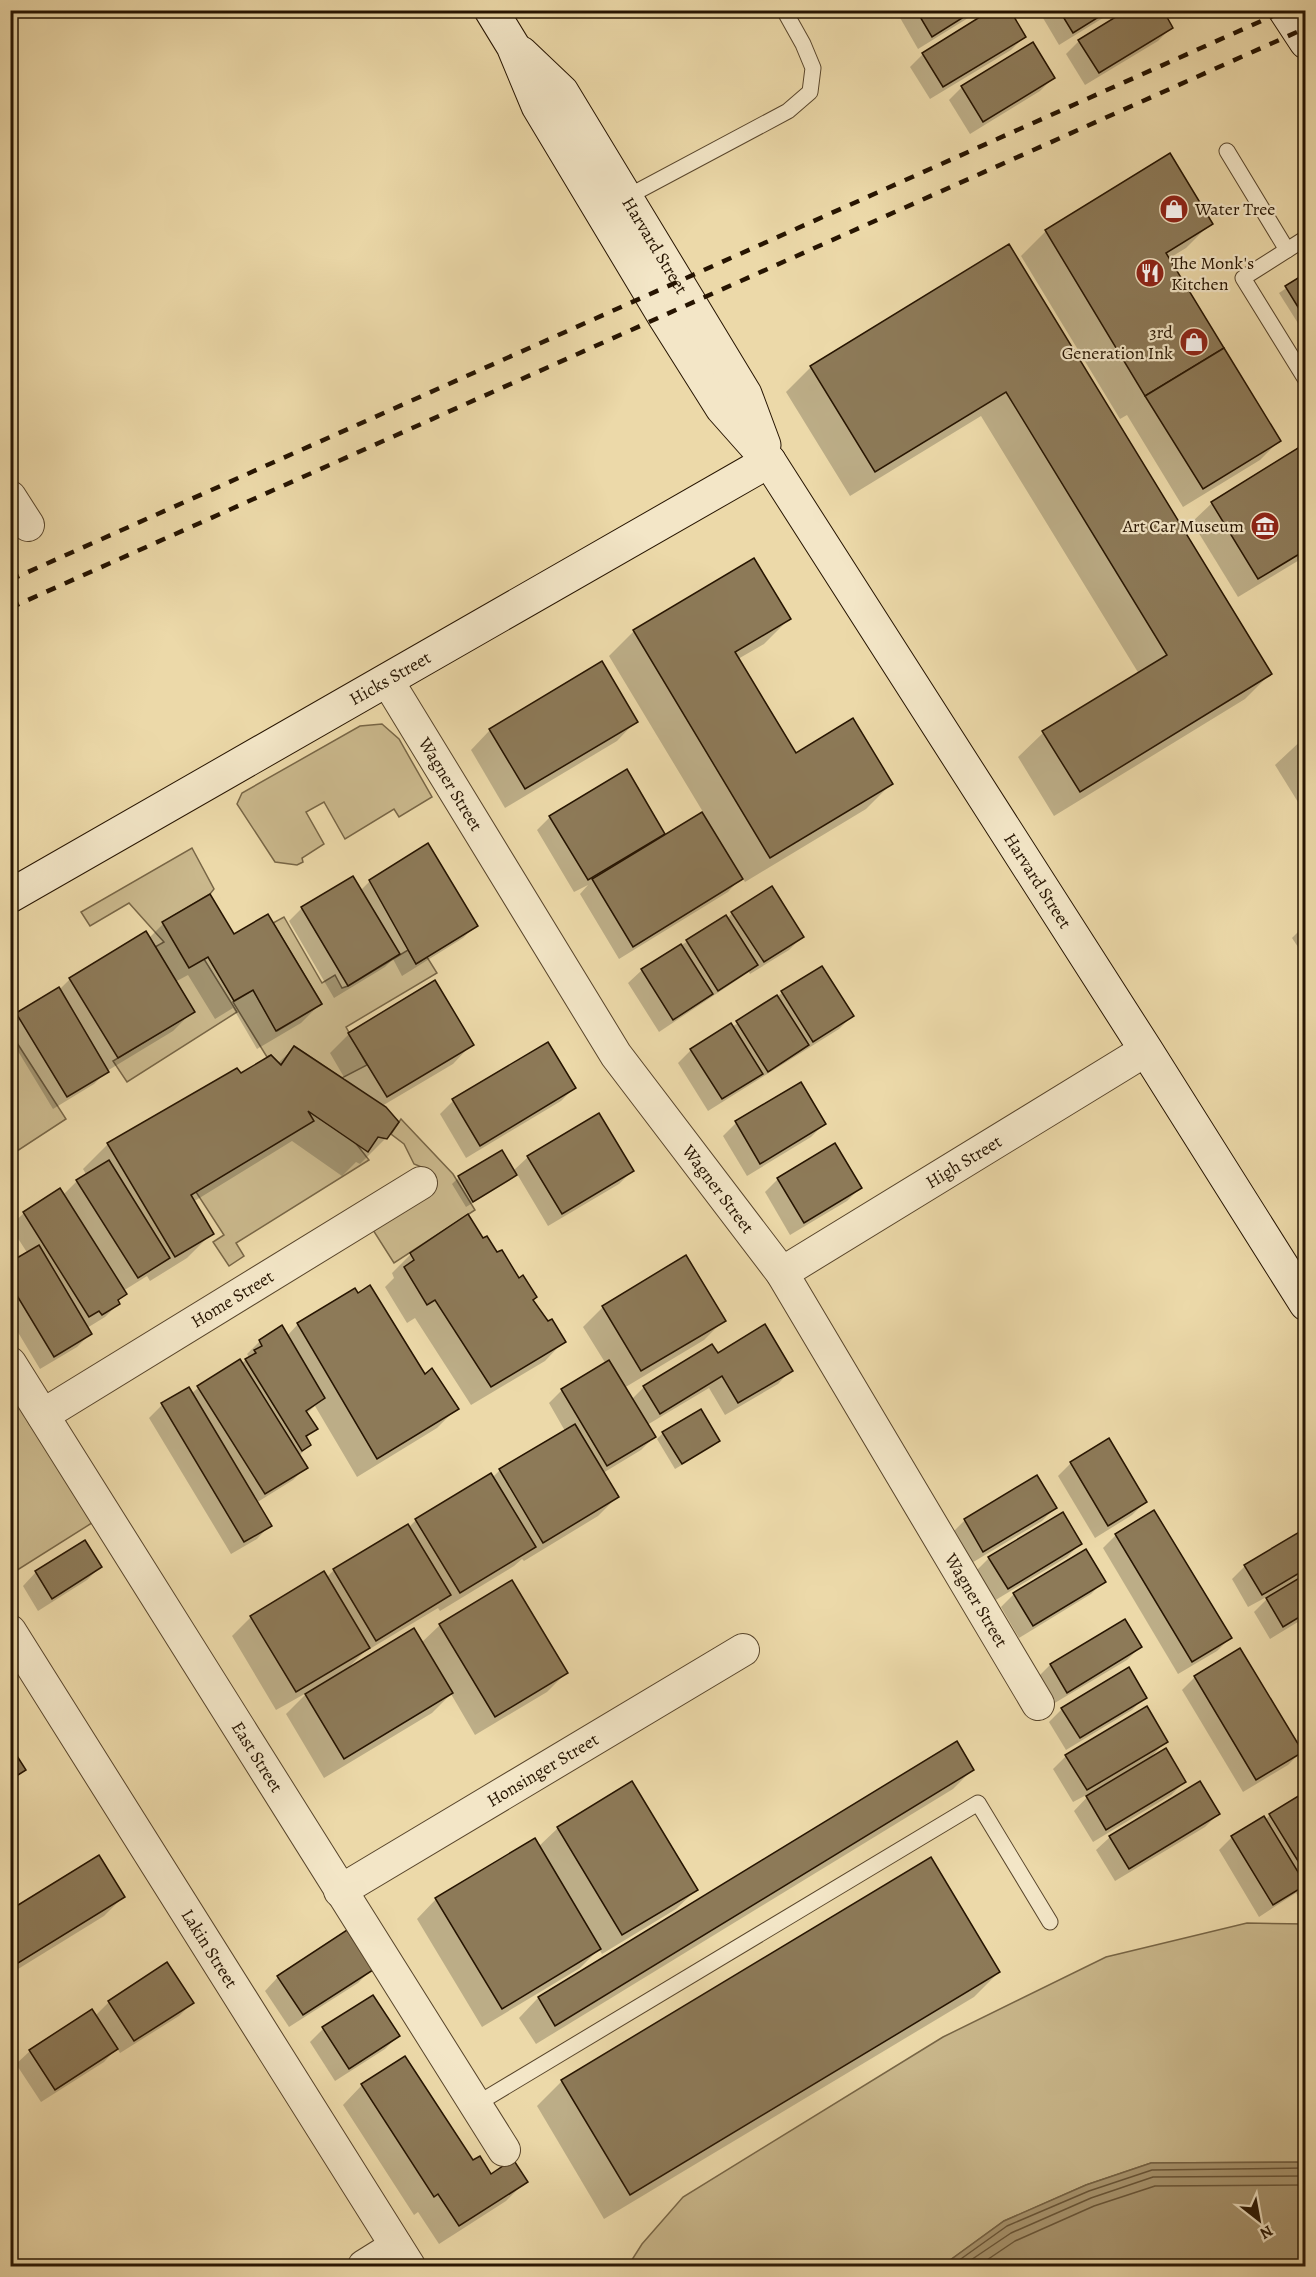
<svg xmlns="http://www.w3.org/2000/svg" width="1316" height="2277" font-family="Alegreya,serif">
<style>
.green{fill:#cab88c;stroke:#786646;stroke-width:1.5}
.water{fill:#a99670;stroke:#756244;stroke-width:1.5}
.shadow{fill:#0003}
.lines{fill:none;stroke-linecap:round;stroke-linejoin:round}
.shore{stroke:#685538;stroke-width:1.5}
.building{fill:#8d7a58;stroke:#261401;stroke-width:1.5}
.lane-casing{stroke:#58452b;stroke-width:17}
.street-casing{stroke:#58452b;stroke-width:34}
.secondary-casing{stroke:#261401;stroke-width:35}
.lane{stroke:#f3e6c7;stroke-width:15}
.street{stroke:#f3e6c7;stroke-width:32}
.secondary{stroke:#f3e6c7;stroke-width:33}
.rail{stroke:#261401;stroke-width:4.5;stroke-dasharray:10 10;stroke-linecap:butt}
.labels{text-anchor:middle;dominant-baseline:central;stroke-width:4.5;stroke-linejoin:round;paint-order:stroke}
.poi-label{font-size:18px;fill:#261401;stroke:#f3e6c7;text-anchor:start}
.street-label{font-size:18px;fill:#261401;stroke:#f3e6c7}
</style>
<rect width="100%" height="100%" fill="#ecd9a9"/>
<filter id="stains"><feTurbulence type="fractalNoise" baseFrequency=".00333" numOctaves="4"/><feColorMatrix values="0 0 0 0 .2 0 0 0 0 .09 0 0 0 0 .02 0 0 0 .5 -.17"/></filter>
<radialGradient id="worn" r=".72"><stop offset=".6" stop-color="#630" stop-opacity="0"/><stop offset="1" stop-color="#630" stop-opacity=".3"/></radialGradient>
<g class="green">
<polygon points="382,724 399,739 432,797 399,817 394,809 345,839 324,802 306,812 324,844 302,858 303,862 297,865 275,862 237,804 242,793 360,726"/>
<polygon points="192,848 214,889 210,894 163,922 204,959 237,1012 127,1082 113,1061 194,1012 155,947 164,942 129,903 90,926 81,912"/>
<polygon points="284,917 322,983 335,975 342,988 348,986 408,950 416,964 427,957 437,973 346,1027 367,1065 342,1078 294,1046 281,1065 271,1055 267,1057 233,1002 253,990 277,1031 322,1004 273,923"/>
<polygon points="10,1032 66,1119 11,1155 10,1155"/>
<polygon points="308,1111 354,1141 369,1160 236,1243 244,1256 229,1266 213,1242 224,1235 196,1192"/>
<polygon points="401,1119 453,1174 475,1210 394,1263 373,1230 431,1192 424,1168 414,1164 404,1144 391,1134"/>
<polygon points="10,1386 95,1521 11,1574 10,1573"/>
<polygon points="1247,1923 1305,1924 1305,2162 1151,2163 1086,2185 1004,2221 942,2266 628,2266 642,2244 683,2197 943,2037 1106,1957"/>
</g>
<polygon class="water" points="1305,2162 1305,2266 942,2266 1004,2221 1086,2185 1151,2163"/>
<g class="shadow">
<polygon points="904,10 981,10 918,49 899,16"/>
<polygon points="1042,10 1116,10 1059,45 1040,13"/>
<polygon points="1171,28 1158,41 1085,85 1066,54 1079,41"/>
<polygon points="1024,37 1011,50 930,99 910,67 923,54"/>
<polygon points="1053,78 1040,91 970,134 949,100 962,87"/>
<polygon points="1170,155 1211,223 1186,248 1168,259 1279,441 1260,460 1183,507 1127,415 1120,419 1021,256 1046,231"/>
<polygon points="1008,246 1270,674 1245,699 1054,816 1018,757 1043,733 1139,674 981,416 850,496 786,392 811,367"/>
<polygon points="1306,275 1306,336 1279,293"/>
<polygon points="1306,445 1306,556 1238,597 1192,522 1212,503"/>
<polygon points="789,619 764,644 738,659 795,755 891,784 866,809 745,882 742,877 728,892 619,959 580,894 588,885 574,892 537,830 550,817 626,772 665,836 703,812 609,656 634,631"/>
<polygon points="636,721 617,741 505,808 471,750 490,730"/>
<polygon points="1306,736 1306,815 1275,765"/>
<polygon points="428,845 476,925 463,938 402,976 393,959 385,967 334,998 289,921 302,908 352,878 360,891 369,882"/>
<polygon points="732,913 802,937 789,950 750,974 749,972 659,1032 628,983 642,970 726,917 727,919"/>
<polygon points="163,924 234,936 320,1004 301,1023 257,1049 233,1008 215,1019 188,975 175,982 193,1011 173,1031 107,1071 94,1084 53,1109 10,1038 10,1020 17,1014 59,990 70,979 149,938"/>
<polygon points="1306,924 1306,959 1292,938"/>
<polygon points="782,993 852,1016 839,1029 708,1111 678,1063 691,1050 732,1027"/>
<polygon points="349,1034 472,1044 453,1064 382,1106 386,1138 360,1164 356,1162 342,1176 292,1141 193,1202 212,1233 187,1258 150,1281 147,1276 123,1291 125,1294 117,1302 118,1304 105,1317 87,1328 90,1334 77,1347 40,1369 10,1319 10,1264 28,1254 10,1226 24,1213 60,1190 63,1195 77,1181 87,1176 83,1169 108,1144 240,1075 277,1064 294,1048 348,1084 330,1053"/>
<polygon points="574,1088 561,1101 466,1158 440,1114 453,1101"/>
<polygon points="598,1115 632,1171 619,1184 548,1226 517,1174 509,1181 466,1207 452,1184 459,1177 502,1152 513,1171 528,1157"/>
<polygon points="736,1123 824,1124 811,1137 747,1176 723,1136"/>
<polygon points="834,1145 860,1188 847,1201 790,1235 765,1192 778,1179"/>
<polygon points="483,1240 564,1341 545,1361 471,1405 415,1318 407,1323 385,1287 394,1278 392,1273 411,1254"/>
<polygon points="686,1257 724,1320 704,1340 624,1388 631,1400 644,1387 717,1355 791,1370 778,1384 725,1415 709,1388 647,1425 654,1437 641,1450 603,1473 617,1497 598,1516 524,1561 522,1559 514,1566 440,1611 438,1608 363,1653 346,1670 421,1643 440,1625 566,1673 547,1692 475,1735 451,1694 432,1713 324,1778 286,1714 308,1692 276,1710 232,1636 251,1617 326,1578 334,1570 408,1526 409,1527 416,1520 492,1478 500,1470 565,1431 549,1403 562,1390 606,1364 583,1327 603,1307"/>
<polygon points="354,1290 425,1376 457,1408 437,1428 357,1477 315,1406 306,1414 316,1429 305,1439 309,1445 299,1456 306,1467 293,1480 256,1503 270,1525 257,1539 231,1554 149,1418 162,1405 188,1389 191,1394 198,1388 239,1361 241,1364 249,1357 247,1354 260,1341 287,1336 298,1324"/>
<polygon points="663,1433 719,1441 712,1447 675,1469 657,1439"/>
<polygon points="1071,1463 1145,1502 1132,1515 1095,1538 1058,1476"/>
<polygon points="1037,1477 1055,1508 1042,1521 970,1564 952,1533 965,1520"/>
<polygon points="1154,1512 1230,1638 1217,1651 1178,1674 1103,1548 1116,1535"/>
<polygon points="1306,1529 1306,1617 1270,1639 1254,1612 1272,1594 1248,1607 1232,1579 1245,1566"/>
<polygon points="84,1542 100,1567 87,1580 38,1611 23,1586 36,1572"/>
<polygon points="1080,1544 1067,1557 994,1601 976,1571 989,1558"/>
<polygon points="1104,1581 1091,1594 1019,1638 1001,1607 1014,1594"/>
<polygon points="1125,1621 1140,1647 1127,1660 1053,1704 1037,1678 1050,1665"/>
<polygon points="1195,1677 1301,1752 1288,1765 1243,1792 1182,1690"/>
<polygon points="1145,1697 1132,1710 1066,1750 1049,1722 1062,1709"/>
<polygon points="1166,1741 1148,1760 1184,1782 1171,1795 1093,1842 1074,1811 1092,1792 1073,1802 1053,1769 1066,1756"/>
<polygon points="956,1743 972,1770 953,1789 536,2044 519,2018 538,1998"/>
<polygon points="1306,1806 1306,1902 1303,1904 1296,1893 1259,1917 1219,1850 1232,1837 1265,1820 1270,1815"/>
<polygon points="1218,1814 1205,1827 1115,1881 1096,1850 1110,1837"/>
<polygon points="558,1828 696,1890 676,1909 602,1954 599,1949 580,1968 482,2027 417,1919 436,1899 538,1847"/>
<polygon points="931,1859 999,1972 974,1997 604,2219 537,2106 562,2081"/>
<polygon points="123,1897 104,1916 10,1974 10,1912"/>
<polygon points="371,1970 358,1983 289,2027 265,1991 278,1977"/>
<polygon points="372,1997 398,2036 385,2049 335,2081 310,2042 323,2029"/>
<polygon points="109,2002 192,2003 179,2016 120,2053 117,2048 104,2062 41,2102 16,2064 30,2051 92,2011 95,2016"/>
<polygon points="362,2085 491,2176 526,2181 506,2201 439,2244 418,2212 414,2215 343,2105"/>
</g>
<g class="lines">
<g class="shore">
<polyline points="951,2266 1007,2226 1089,2191 1152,2170 1306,2168"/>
<polyline points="962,2266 1011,2233 1091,2198 1153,2177 1306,2176"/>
<polyline points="978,2266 1015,2241 1094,2206 1155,2186 1306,2185"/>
</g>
</g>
<g class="building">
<polygon points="916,10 975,10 932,37"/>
<polygon points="991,10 1010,10 1026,37 943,87 922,53"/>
<polygon points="1059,10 1110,10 1073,33"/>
<polygon points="1127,10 1163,10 1173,28 1099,73 1078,40"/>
<polygon points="1033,42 1055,78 983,122 961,86"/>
<polygon points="1170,153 1213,224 1166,253 1224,348 1145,396 1045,230"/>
<polygon points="1009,244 1272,674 1080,792 1042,731 1167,655 1006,392 875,472 810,366"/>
<polygon points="1306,273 1306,320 1285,286"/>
<polygon points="1224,348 1281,441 1203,489 1145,396"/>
<polygon points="1306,443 1306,550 1258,579 1211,502"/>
<polygon points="754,558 791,619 735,652 796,753 853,718 893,784 770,858 633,630"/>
<polygon points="602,661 638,722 525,789 489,729"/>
<polygon points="627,769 665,834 588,880 549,816"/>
<polygon points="702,812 743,879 633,947 592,879"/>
<polygon points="428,843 478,926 416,964 369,880"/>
<polygon points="353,876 400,954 348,986 301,907"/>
<polygon points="772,886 804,937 764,962 731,912"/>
<polygon points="210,894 234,934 268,914 322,1004 276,1031 253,990 234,1001 208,957 189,968 162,922"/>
<polygon points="726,915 758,965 718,991 686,940"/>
<polygon points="146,931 195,1012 118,1058 69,978"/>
<polygon points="681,944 713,994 673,1020 641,969"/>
<polygon points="822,966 854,1016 813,1042 781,991"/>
<polygon points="435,980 474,1045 387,1097 348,1033"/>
<polygon points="59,987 109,1072 67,1097 16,1013"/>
<polygon points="777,995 809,1045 768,1072 736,1021"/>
<polygon points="731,1023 763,1074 722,1099 690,1049"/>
<polygon points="548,1042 576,1088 480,1146 452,1099"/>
<polygon points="294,1046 386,1107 399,1122 387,1139 378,1137 368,1152 308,1111 314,1121 191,1195 214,1234 175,1257 107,1143 237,1068 241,1073 271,1055 281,1065"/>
<polygon points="801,1082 826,1124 760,1164 735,1121"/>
<polygon points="599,1113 634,1171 562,1214 527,1156"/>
<polygon points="835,1143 862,1188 804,1223 777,1178"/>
<polygon points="502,1150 517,1175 473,1202 458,1176"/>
<polygon points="109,1160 170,1258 138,1278 76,1180"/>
<polygon points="60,1188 127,1294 118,1300 120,1304 102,1315 99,1311 89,1317 23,1212"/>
<polygon points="468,1214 483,1238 487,1236 497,1252 502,1250 519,1278 523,1275 537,1297 533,1300 548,1321 552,1319 566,1342 491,1387 435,1300 427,1305 404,1267 414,1260 410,1253"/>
<polygon points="39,1245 92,1334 54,1357 10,1284 10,1262"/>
<polygon points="686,1255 726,1321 641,1371 602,1306"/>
<polygon points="370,1285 425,1374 432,1368 459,1409 377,1459 297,1323 355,1288 358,1293"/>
<polygon points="765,1324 793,1371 738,1403 722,1376 660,1414 643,1386 712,1344 718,1353"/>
<polygon points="282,1325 325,1398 306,1411 318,1429 306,1436 311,1445 302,1451 245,1359 256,1353 254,1350 262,1346 259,1340"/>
<polygon points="240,1359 308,1468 265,1494 197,1386"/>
<polygon points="609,1360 656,1437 607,1466 561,1389"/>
<polygon points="189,1387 272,1526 244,1542 161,1403"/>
<polygon points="701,1409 720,1441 682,1464 662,1432"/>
<polygon points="575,1424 619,1497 543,1543 499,1469"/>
<polygon points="1109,1438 1147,1502 1108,1526 1070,1462"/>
<polygon points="491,1473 536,1547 460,1593 415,1519"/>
<polygon points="1037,1475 1057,1508 983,1552 964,1519"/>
<polygon points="1154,1510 1232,1638 1192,1662 1115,1534"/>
<polygon points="1063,1512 1082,1544 1008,1589 988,1557"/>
<polygon points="408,1524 451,1595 376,1641 333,1569"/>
<polygon points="1306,1528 1306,1569 1262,1595 1244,1565"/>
<polygon points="85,1540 102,1567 52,1599 35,1571"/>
<polygon points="1086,1549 1106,1582 1033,1626 1013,1593"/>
<polygon points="324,1571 370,1648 296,1692 250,1616"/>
<polygon points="1306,1574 1306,1613 1283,1627 1266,1598"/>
<polygon points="512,1580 568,1673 495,1717 439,1624"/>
<polygon points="1125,1619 1142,1647 1067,1693 1050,1664"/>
<polygon points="414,1628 453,1693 344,1759 305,1694"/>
<polygon points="1240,1648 1303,1752 1256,1780 1194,1676"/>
<polygon points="1129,1667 1147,1698 1080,1738 1061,1708"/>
<polygon points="1147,1706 1168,1742 1087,1790 1065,1755"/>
<polygon points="957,1741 974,1770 555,2026 538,1997"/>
<polygon points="10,1745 26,1770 10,1780"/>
<polygon points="1166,1748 1186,1782 1106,1830 1086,1796"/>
<polygon points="632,1781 698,1890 622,1935 557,1827"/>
<polygon points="1200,1781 1220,1814 1129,1869 1109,1836"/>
<polygon points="1300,1795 1306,1803 1306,1874 1269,1814"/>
<polygon points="1264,1816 1306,1885 1273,1905 1231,1836"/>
<polygon points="535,1838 601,1949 502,2009 435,1898"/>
<polygon points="99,1855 125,1897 10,1968 10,1910"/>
<polygon points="931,1857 1000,1972 630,2195 561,2080"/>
<polygon points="347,1930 373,1970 303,2015 277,1976"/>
<polygon points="167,1962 194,2003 134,2041 108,2001"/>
<polygon points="373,1995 400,2036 349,2069 322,2027"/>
<polygon points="92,2009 118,2049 55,2090 29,2050"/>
<polygon points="405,2056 473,2160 480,2156 491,2174 513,2159 528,2182 459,2226 438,2194 434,2197 361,2084"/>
</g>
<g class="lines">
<g class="lane-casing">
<g id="lane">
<polyline points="1227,151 1287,250"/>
<polyline points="625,198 788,111 810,92 813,68 803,44 784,10"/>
<polyline points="1306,238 1243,278 1306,380"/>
<polyline points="475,2105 978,1803 1050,1922"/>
</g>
</g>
<g class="street-casing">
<g id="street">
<polyline points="10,497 28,525"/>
<path id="s1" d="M387,680L616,1055L782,1273L1038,1704"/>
<path id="s2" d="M782,1273L1146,1050"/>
<path id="s3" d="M10,1363L504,2150"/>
<path id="s4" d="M43,1415L421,1183"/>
<path id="s5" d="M10,1631L409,2266"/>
<path id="s6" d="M340,1891L743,1650"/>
<polyline points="364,2266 396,2246"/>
</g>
</g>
<g class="secondary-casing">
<g id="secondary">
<path id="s7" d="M491,10L513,46L538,106L664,316L722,408L769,461L1146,1050L1306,1304"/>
<polyline points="1285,10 1306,42"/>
<path id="s8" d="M521,53L562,92L745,394L764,445"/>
<path id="s9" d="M10,896L769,461"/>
</g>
</g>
<use href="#lane" class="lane"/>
<use href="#street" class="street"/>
<use href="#secondary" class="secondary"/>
<g class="rail">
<polyline points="10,580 1286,10"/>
<polyline points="10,608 1306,28"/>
</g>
</g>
<defs>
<g id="shop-disc" transform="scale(1.5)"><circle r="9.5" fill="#8f2418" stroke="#f3e6c7"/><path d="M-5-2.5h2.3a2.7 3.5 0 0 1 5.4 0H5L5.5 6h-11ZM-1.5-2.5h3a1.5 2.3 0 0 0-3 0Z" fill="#fff"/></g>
<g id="restaurant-disc" transform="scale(1.5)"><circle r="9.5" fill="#8f2418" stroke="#f3e6c7"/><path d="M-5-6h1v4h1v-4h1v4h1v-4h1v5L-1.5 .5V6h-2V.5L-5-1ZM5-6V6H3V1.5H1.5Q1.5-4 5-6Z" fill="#fff"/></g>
<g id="museum-disc" transform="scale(1.5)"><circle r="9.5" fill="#8f2418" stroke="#f3e6c7"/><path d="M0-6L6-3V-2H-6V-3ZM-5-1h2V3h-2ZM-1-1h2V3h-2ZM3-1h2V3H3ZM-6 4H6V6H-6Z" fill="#fff"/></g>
</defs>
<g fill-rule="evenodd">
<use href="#shop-disc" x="1174" y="209"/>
<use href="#restaurant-disc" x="1150" y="273"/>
<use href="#shop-disc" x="1194" y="342"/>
<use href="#museum-disc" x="1265" y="526"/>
</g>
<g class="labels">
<g class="poi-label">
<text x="1195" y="209">Water Tree</text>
<text x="1171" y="263">The Monk's<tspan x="1171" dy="21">Kitchen</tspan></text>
<text x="1173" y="332" text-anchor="end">3rd<tspan x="1173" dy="21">Generation Ink</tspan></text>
<text x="1244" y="526" text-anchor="end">Art Car Museum</text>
</g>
<g class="street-label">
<text stroke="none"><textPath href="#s8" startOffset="236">Harvard Street</textPath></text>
<text stroke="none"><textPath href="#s9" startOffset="438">Hicks Street</textPath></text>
<text stroke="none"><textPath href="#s1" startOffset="122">Wagner Street</textPath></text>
<text stroke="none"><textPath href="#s7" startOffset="1030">Harvard Street</textPath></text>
<text stroke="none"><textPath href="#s2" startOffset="213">High Street</textPath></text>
<text stroke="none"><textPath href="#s1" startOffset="608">Wagner Street</textPath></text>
<text stroke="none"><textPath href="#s4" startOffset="222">Home Street</textPath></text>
<text stroke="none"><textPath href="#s1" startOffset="1094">Wagner Street</textPath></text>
<text stroke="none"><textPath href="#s3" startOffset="465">East Street</textPath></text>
<text stroke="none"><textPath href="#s6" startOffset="236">Honsinger Street</textPath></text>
<text stroke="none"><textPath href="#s5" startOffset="375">Lakin Street</textPath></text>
</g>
</g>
<rect width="1316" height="2277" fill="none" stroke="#ecd9a9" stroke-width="36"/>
<rect x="12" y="12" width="1292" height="2253" fill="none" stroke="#261401" stroke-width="3"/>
<rect x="18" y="18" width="1280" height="2241" fill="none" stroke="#261401" stroke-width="1.5"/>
<g transform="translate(1259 2220) rotate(149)" stroke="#f3e6c7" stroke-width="4.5" paint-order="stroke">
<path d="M0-4.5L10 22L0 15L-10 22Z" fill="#261401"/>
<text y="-9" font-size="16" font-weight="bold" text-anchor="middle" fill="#261401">N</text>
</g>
<rect width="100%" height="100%" filter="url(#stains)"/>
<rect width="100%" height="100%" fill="url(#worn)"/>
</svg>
